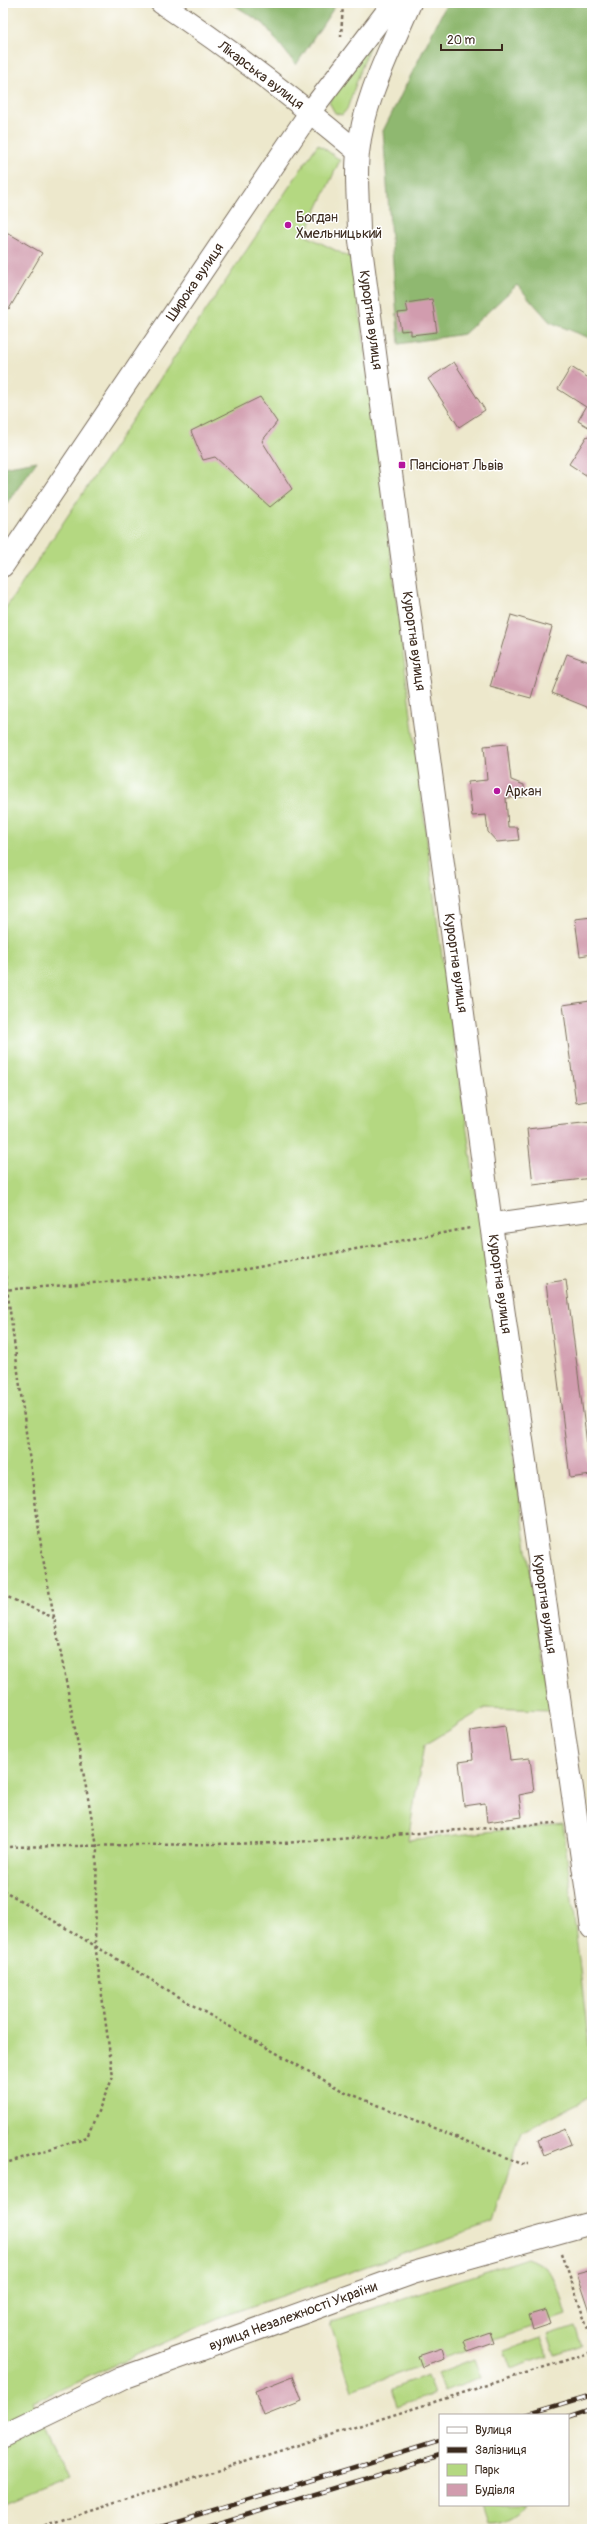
<svg xmlns="http://www.w3.org/2000/svg" width="595" height="2532" font-family="Pangolin,sans-serif">
<style>
.green{fill:#b4d881;stroke:#788150}
.forest{fill:#8fb86f;stroke:#657146}
.building{fill:#d19cae}
.lines{fill:none;stroke-linecap:round;stroke-linejoin:round}
.minor-casing{stroke:#796c5b;stroke-width:23}
.major-casing{stroke:#796c5b;stroke-width:24}
.path{stroke:#796c5b;stroke-width:2.5;stroke-dasharray:3 3;stroke-linecap:butt}
.minor{stroke:#fff;stroke-width:21}
.major{stroke:#fff;stroke-width:22}
.rail-casing{stroke:#3b2a1e;stroke-width:4.5}
.rail{stroke:#fff;stroke-width:3;stroke-dasharray:9;stroke-linecap:butt}
.poi-dot{fill:#b5179e;stroke:#fff;stroke-width:1.5}
.labels{text-anchor:middle;dominant-baseline:central;stroke-width:3;stroke-linejoin:round;paint-order:stroke}
.street-label{font-size:14px;fill:#3b2a1e;stroke:#fff}
.poi-label{font-size:14px;fill:#3b2a1e;stroke:#fff;text-anchor:start}
</style>
<rect width="100%" height="100%" fill="#fff"/>
<filter id="ink" filterUnits="userSpaceOnUse"><feTurbulence type="fractalNoise" baseFrequency=".025" numOctaves="2"/><feDisplacementMap in="SourceGraphic" scale="8" xChannelSelector="R" yChannelSelector="G"/><feConvolveMatrix kernelMatrix="1 2 1 2 8 2 1 2 1" color-interpolation-filters="sRGB"/></filter>
<filter id="wash" filterUnits="userSpaceOnUse"><feTurbulence type="fractalNoise" baseFrequency=".012" numOctaves="4" result="noise"/><feDisplacementMap in="SourceGraphic" scale="16" xChannelSelector="R" yChannelSelector="G"/><feGaussianBlur stdDeviation="0.9" result="paint"/><feColorMatrix in="noise" values="0 0 0 0 0 0 0 0 0 0 0 0 0 0 0 0 0 1.4 0 .05"/><feComposite in="paint" operator="in"/></filter>
<g filter="url(#wash)">
<rect width="100%" height="100%" fill="#ede8cc"/>
<g class="green">
<polygon points="371,41 347,109 342,115 335,113 329,102"/>
<polygon points="318,144 340,160 305,235 353,259 439,935 550,1710 485,1708 424,1745 408,1840 563,1824 592,2071 592,2096 521,2132 493,2223 220,2317 33,2402 69,2477 3,2504 3,612"/>
<path d="M527,2258C557,2269 557,2287 566,2315L352,2390L330,2322Z"/>
<polygon points="575,2326 582,2345 555,2354 548,2335"/>
<polygon points="541,2337 548,2356 511,2369 504,2350"/>
<polygon points="474,2359 481,2378 444,2392 437,2373"/>
<polygon points="427,2376 434,2394 397,2407 391,2389"/>
<path d="M484,2505H527C520,2517 503,2524 490,2523Z"/>
</g>
<g class="forest">
<polygon points="231,3 337,3 296,65 264,24"/>
<polygon points="447,3 592,3 592,339 550,322 517,285 464,334 399,344 383,131"/>
<polygon points="37,461 3,509 3,467"/>
</g>
<g id="blocks">
<g class="building">
<polygon points="3,230 42,253 9,309 3,305"/>
<polygon points="432,299 437,332 411,335 411,330 401,331 398,313 408,312 406,303"/>
<polygon points="454,362 485,410 459,427 428,379"/>
<polygon points="571,367 592,380 592,429 578,421 586,407 558,389"/>
<polygon points="260,397 277,422 262,441 292,489 270,507 215,457 203,460 191,431"/>
<polygon points="587,436 592,439 592,479 569,464"/>
<polygon points="511,615 552,627 531,698 490,687"/>
<polygon points="567,654 592,663 592,709 552,693"/>
<polygon points="507,744 511,780 524,785 524,797 506,798 508,827 517,827 519,840 497,842 488,832 486,815 472,816 468,782 487,780 484,746"/>
<polygon points="592,917 592,954 580,956 575,919"/>
<polygon points="590,1001 592,1100 576,1103 563,1005"/>
<polygon points="592,1122 592,1178 533,1185 527,1129"/>
<polygon points="566,1280 591,1475 570,1478 546,1283"/>
<polygon points="505,1726 510,1760 530,1758 534,1792 519,1795 522,1817 487,1822 485,1803 464,1806 459,1762 473,1760 470,1731"/>
<polygon points="565,2129 571,2144 544,2155 538,2140"/>
<polygon points="592,2269 592,2311 590,2312 577,2273"/>
<polygon points="546,2310 551,2324 533,2330 529,2315"/>
<polygon points="490,2332 494,2343 468,2352 464,2341"/>
<polygon points="442,2348 445,2359 422,2367 418,2356"/>
<polygon points="293,2376 302,2401 264,2416 255,2391"/>
</g>
</g>
</g>
<g filter="url(#ink)">
<use href="#blocks" fill-opacity="0" stroke="#796c5b" stroke-width="1"/>
<g class="lines">
<g class="minor-casing">
<g id="minor">
<path d="M161,3C230,49 295,99 358,152"/>
<polyline points="3,566 310,112 393,3"/>
<polyline points="491,1224 592,1210"/>
</g>
</g>
<g class="major-casing">
<g id="major">
<path d="M410,3C390,50 363,102 358,153C355,180 359,207 359,233L491,1224L592,1928"/>
<polyline points="3,2436 122,2378 413,2273 592,2223"/>
</g>
</g>
<g class="path">
<polyline points="341,37 343,3"/>
<polyline points="3,1258 42,1553 97,1846 95,1944 113,2077 87,2137 3,2164"/>
<polyline points="3,1290 231,1272 470,1228"/>
<polyline points="3,1595 54,1618"/>
<polyline points="3,1847 283,1843 556,1823"/>
<polyline points="3,1890 199,2009 341,2090 522,2164 529,2164"/>
<polyline points="562,2253 592,2342"/>
<polyline points="33,2529 592,2352"/>
</g>
<use href="#minor" class="minor"/>
<use href="#major" class="major"/>
<g class="rail-casing">
<g id="rail">
<polyline points="525,2415 592,2395"/>
<polyline points="568,2417 592,2409"/>
<polyline points="151,2529 440,2441"/>
<polyline points="200,2529 440,2456"/>
</g>
</g>
<use href="#rail" class="rail"/>
</g>
</g>
<g class="poi-dot">
<circle cx="288" cy="225" r="4"/>
<rect x="398" y="461" width="8" height="8" rx="2"/>
<circle cx="497" cy="791" r="4"/>
</g>
<g class="labels">
<g class="street-label">
<text transform="translate(261 75) rotate(37)">Лікарська вулиця</text>
<text transform="translate(195 282) rotate(-56)">Широка вулиця</text>
<text transform="translate(371 320) rotate(82)">Курортна вулиця</text>
<text transform="translate(414 641) rotate(82)">Курортна вулиця</text>
<text transform="translate(456 963) rotate(82)">Курортна вулиця</text>
<text transform="translate(500 1284) rotate(82)">Курортна вулиця</text>
<text transform="translate(545 1604) rotate(82)">Курортна вулиця</text>
<text transform="translate(293 2316) rotate(-20)">вулиця Незалежності України</text>
</g>
<g class="poi-label">
<text x="296" y="217">Богдан<tspan x="296" dy="16">Хмельницький</tspan></text>
<text x="410" y="465">Пансіонат Львів</text>
<text x="505" y="791">Аркан</text>
</g>
</g>
<rect width="595" height="2532" fill="none" stroke="#fff" stroke-width="16"/>
<rect x="439" y="2414" width="130" height="92" fill="#ffffff" stroke="#b1aaa5"/>
<rect x="447" y="2427" width="20" height="6" fill="#ffffff" stroke="#b1aaa5"/>
<text x="475" y="2434" font-size="12" fill="#3b2a1e">Вулиця</text>
<rect x="447" y="2447" width="20" height="6" fill="#3b2a1e" stroke="#b1aaa5"/>
<text x="475" y="2454" font-size="12" fill="#3b2a1e">Залізниця</text>
<rect x="447" y="2464" width="20" height="12" fill="#b4d881" stroke="#b1aaa5"/>
<text x="475" y="2474" font-size="12" fill="#3b2a1e">Парк</text>
<rect x="447" y="2484" width="20" height="12" fill="#d19cae" stroke="#b1aaa5"/>
<text x="475" y="2494" font-size="12" fill="#3b2a1e">Будівля</text>
<path d="M441 44v6h61v-6" fill="none" stroke="#3b2a1e" stroke-width="2"/>
<text x="447" y="44" font-size="12" fill="#3b2a1e" stroke="#ffffff" stroke-width="3" paint-order="stroke">20 m</text>
</svg>
